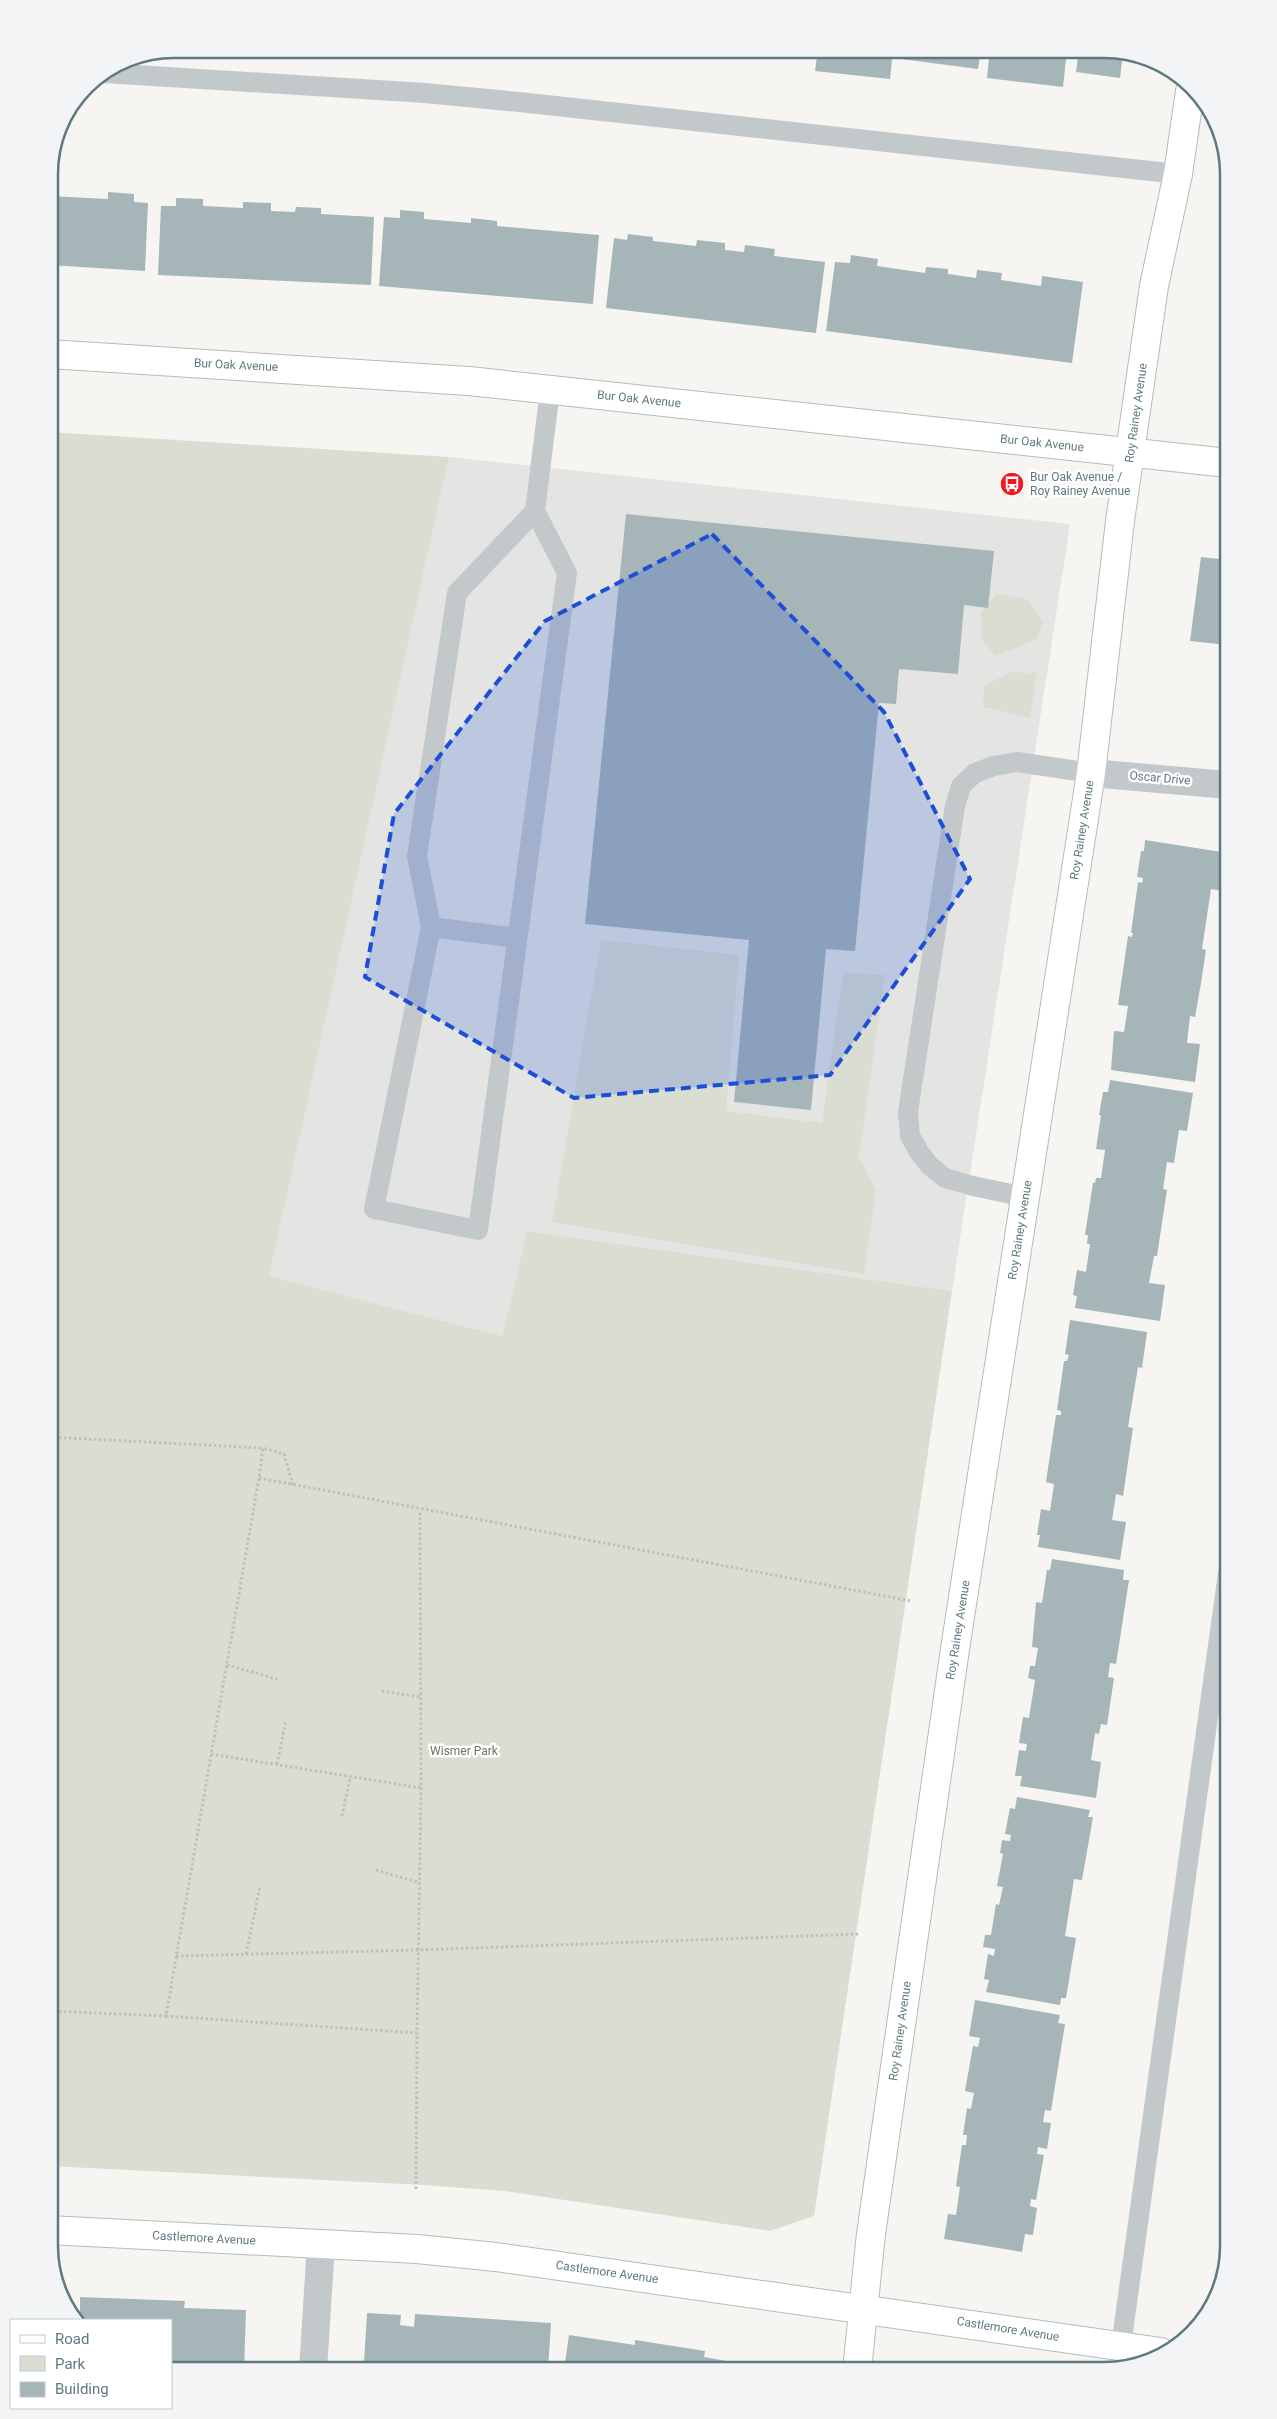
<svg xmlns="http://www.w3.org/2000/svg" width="1277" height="2419" font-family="Roboto,sans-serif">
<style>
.built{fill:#e4e5e3}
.green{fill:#daded2}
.building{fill:#a6b5b7}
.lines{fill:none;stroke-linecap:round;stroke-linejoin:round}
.secondary-casing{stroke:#b2bcbe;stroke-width:30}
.path{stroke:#bcc0c1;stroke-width:3;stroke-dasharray:2.5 2.5;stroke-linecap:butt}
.lane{stroke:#c3c9cb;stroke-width:20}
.street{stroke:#c3c9cb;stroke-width:28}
.secondary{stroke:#fff;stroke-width:28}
.marked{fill:#1d4ed8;fill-opacity:0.2;stroke:#1d4ed8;stroke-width:4;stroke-dasharray:10 6;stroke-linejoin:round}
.labels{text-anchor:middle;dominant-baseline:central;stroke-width:5;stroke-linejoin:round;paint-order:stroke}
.street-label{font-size:12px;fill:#5e7a80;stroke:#fff}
.poi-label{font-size:12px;fill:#5e7a80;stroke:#fff;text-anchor:start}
.park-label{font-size:12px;fill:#6a775e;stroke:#fff}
.rim{fill:none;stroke:#5e7a80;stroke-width:2.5}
</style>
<rect width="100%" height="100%" fill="#f6f5f2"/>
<polygon class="built" points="449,457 1070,524 952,1291 527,1231 502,1336 268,1276"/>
<g class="green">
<polygon points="49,432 449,457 269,1276 502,1336 527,1231 952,1291 814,2216 770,2231 504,2191 423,2185 49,2166"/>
<polygon points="996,594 1027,599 1043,621 1037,639 996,656 983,643 980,613"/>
<polygon points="1011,672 1037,673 1030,718 983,707 984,686"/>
<polygon points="601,940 739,955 726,1111 822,1123 843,973 885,975 859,1157 876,1190 864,1274 552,1222"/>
</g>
<g class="building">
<polygon points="818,49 893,49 890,79 815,71"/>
<polygon points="903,49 981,49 978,69 901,59"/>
<polygon points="990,49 1067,49 1063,87 987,78"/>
<polygon points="1079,49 1112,49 1123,53 1120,78 1076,72"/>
<polygon points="108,192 134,194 134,202 148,203 145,271 49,265 49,196 108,199"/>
<polygon points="176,198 203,199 203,206 243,208 243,202 271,203 271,211 295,212 296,207 321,208 321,214 374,217 371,285 158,275 161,206 176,206"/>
<polygon points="400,210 424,212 424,219 471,223 471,218 497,221 497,226 599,235 593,304 379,286 384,217 400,218"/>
<polygon points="628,234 653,237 653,241 696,246 697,240 725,243 725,250 744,252 745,245 775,249 774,256 825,262 816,333 606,308 614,238 627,240"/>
<polygon points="851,255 878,259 877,266 925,273 926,267 948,269 948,274 976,278 977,270 1002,273 1001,280 1041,286 1042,276 1083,282 1072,363 826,331 835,262 850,263"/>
<polygon points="626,514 994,551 988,608 964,605 958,674 899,669 896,704 879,703 855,951 826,949 811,1110 734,1102 749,940 585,924"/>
<polygon points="1201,557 1228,560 1228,645 1190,641"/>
<polygon points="1145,840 1228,853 1224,891 1211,889 1202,949 1206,950 1201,983 1195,1017 1190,1016 1187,1043 1200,1044 1195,1082 1111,1070 1114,1031 1124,1032 1128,1006 1118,1005 1128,936 1132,937 1133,933 1131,933 1138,882 1142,883 1143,878 1137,877 1141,851 1144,851"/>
<polygon points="1110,1080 1193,1093 1187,1131 1179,1130 1174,1163 1167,1162 1163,1189 1167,1190 1157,1256 1154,1256 1149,1283 1165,1285 1160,1321 1075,1308 1077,1296 1073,1295 1077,1270 1086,1272 1090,1244 1087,1244 1088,1235 1085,1235 1093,1183 1095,1183 1096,1178 1101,1178 1105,1150 1096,1149 1101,1115 1099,1115 1103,1092 1108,1092"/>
<polygon points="1070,1320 1147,1332 1142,1368 1138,1367 1128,1427 1133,1428 1123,1496 1116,1494 1112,1520 1126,1522 1120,1560 1038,1547 1040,1535 1037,1535 1041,1509 1050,1511 1054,1484 1046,1482 1056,1415 1061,1415 1061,1411 1057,1410 1064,1361 1067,1361 1069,1355 1065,1354"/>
<polygon points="1052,1559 1124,1570 1123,1580 1129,1580 1116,1664 1110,1663 1108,1677 1114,1678 1107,1725 1101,1724 1099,1734 1095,1733 1091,1760 1101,1762 1096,1798 1020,1786 1022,1776 1015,1776 1019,1750 1026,1751 1027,1744 1019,1743 1023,1717 1029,1718 1035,1680 1028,1678 1030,1666 1035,1666 1038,1648 1032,1647 1036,1602 1042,1603 1047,1570 1050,1570"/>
<polygon points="1017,1797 1090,1810 1088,1817 1093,1817 1082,1880 1074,1879 1065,1936 1076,1938 1066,1998 1061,1998 1060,2005 986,1992 989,1980 984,1979 988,1954 994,1956 995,1949 983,1947 985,1935 991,1935 996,1904 999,1905 1003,1887 997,1886 1003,1854 1000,1853 1002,1840 1010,1841 1011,1835 1005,1834 1010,1808 1015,1809"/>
<polygon points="975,2000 1060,2015 1058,2023 1065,2024 1051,2111 1045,2110 1043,2122 1051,2123 1047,2149 1038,2147 1037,2154 1044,2155 1036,2200 1031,2199 1030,2206 1037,2208 1033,2235 1025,2234 1022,2252 944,2239 948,2214 956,2215 960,2187 956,2186 962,2145 966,2145 967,2135 963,2135 967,2108 971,2109 974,2093 965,2091 973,2046 978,2047 980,2038 969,2036"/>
<polygon points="80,2297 185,2301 184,2308 246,2310 244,2370 171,2370 171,2320 80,2320"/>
<polygon points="62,2298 71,2298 71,2308 65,2302"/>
<polygon points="367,2313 401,2315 400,2325 414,2327 415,2314 551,2323 548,2370 370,2370 371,2363 364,2363"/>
<polygon points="569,2335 635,2345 635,2340 705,2351 704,2357 732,2362 731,2368 740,2370 564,2370"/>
</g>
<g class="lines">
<g class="secondary-casing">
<g id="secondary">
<polyline points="49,354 469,381 1228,463"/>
<polyline points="49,2230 417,2249 496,2257 1161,2352"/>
<polyline points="857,2370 871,2234 955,1649 1091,773 1120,521 1154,286 1178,174 1190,91"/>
</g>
</g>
<g class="path">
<polyline points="49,1437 263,1448"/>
<polyline points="259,1478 911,1601"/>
<polyline points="293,1485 284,1454 263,1448 259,1478 166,2016 417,2033 421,1788 420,1510"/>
<polyline points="227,1665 280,1680"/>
<polyline points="382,1691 421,1697"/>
<polyline points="211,1754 421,1788"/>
<polyline points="277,1764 286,1720"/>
<polyline points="342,1816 350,1777"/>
<polyline points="376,1870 420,1883"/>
<polyline points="246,1954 260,1887"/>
<polyline points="176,1956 418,1950 860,1934"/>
<polyline points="49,2011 166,2016"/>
<polyline points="416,2189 417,2033"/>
</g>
<g class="lane">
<polyline points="104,73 425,93 519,102 1178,174"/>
<polyline points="535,511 457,593 417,856 431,927 374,1209 478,1230 567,573 535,511 550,390"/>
<polyline points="431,927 517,938"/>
<polyline points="1025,1197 973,1186 945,1178 930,1166 919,1152 910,1136 908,1112 955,806 961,786 975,773 994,766 1017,762 1091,773"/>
<polyline points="1121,2346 1228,1573"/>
</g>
<g class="street">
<polyline points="1091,773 1228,785"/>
<polyline points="313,2370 321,2244"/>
</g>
<use href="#secondary" class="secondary"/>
</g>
<path class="marked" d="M712,534L884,712L970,879L830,1075L574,1098L365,977L394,814L545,621Z"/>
<defs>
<g id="bus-disc" transform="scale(1.25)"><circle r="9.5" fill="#f21622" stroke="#fff"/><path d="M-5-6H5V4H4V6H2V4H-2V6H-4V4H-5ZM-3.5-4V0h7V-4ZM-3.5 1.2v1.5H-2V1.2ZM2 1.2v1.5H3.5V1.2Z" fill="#fff"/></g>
</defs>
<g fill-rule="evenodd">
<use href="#bus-disc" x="1012" y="484"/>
</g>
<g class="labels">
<g class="street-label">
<text transform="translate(236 365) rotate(3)">Bur Oak Avenue</text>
<text transform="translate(639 399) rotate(6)">Bur Oak Avenue</text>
<text transform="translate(1136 413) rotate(-82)">Roy Rainey Avenue</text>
<text transform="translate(1042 443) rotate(6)">Bur Oak Avenue</text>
<text transform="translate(1160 778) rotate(5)">Oscar Drive</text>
<text transform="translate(1082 830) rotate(-81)">Roy Rainey Avenue</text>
<text transform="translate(1020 1230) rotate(-81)">Roy Rainey Avenue</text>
<text transform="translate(958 1630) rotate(-81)">Roy Rainey Avenue</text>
<text transform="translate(900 2031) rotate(-82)">Roy Rainey Avenue</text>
<text transform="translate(204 2238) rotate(3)">Castlemore Avenue</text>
<text transform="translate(607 2272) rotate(8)">Castlemore Avenue</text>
<text transform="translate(1008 2329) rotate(9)">Castlemore Avenue</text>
</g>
<g class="poi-label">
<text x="1030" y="477">Bur Oak Avenue /<tspan x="1030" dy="14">Roy Rainey Avenue</tspan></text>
</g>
<g class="park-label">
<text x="464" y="1751">Wismer Park</text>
</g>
</g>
<path d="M0 0H1277V2419H0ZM174 58H1104A116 116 0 0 1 1220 174V2246A116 116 0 0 1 1104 2362H174A116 116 0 0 1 58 2246V174A116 116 0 0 1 174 58Z" fill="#f2f4f5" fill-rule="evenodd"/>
<path class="rim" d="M174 58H1104A116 116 0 0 1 1220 174V2246A116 116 0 0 1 1104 2362H174A116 116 0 0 1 58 2246V174A116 116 0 0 1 174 58Z"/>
<rect x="10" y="2319" width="162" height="90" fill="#ffffff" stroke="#bfcacc"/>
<rect x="20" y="2335" width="25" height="8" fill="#ffffff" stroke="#bfcacc"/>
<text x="55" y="2344" font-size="15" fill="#5e7a80">Road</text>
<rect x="20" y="2356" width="25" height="15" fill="#daded2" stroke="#bfcacc"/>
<text x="55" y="2369" font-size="15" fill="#5e7a80">Park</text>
<rect x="20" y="2382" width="25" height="15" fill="#a6b5b7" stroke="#bfcacc"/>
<text x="55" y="2394" font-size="15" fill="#5e7a80">Building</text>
</svg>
